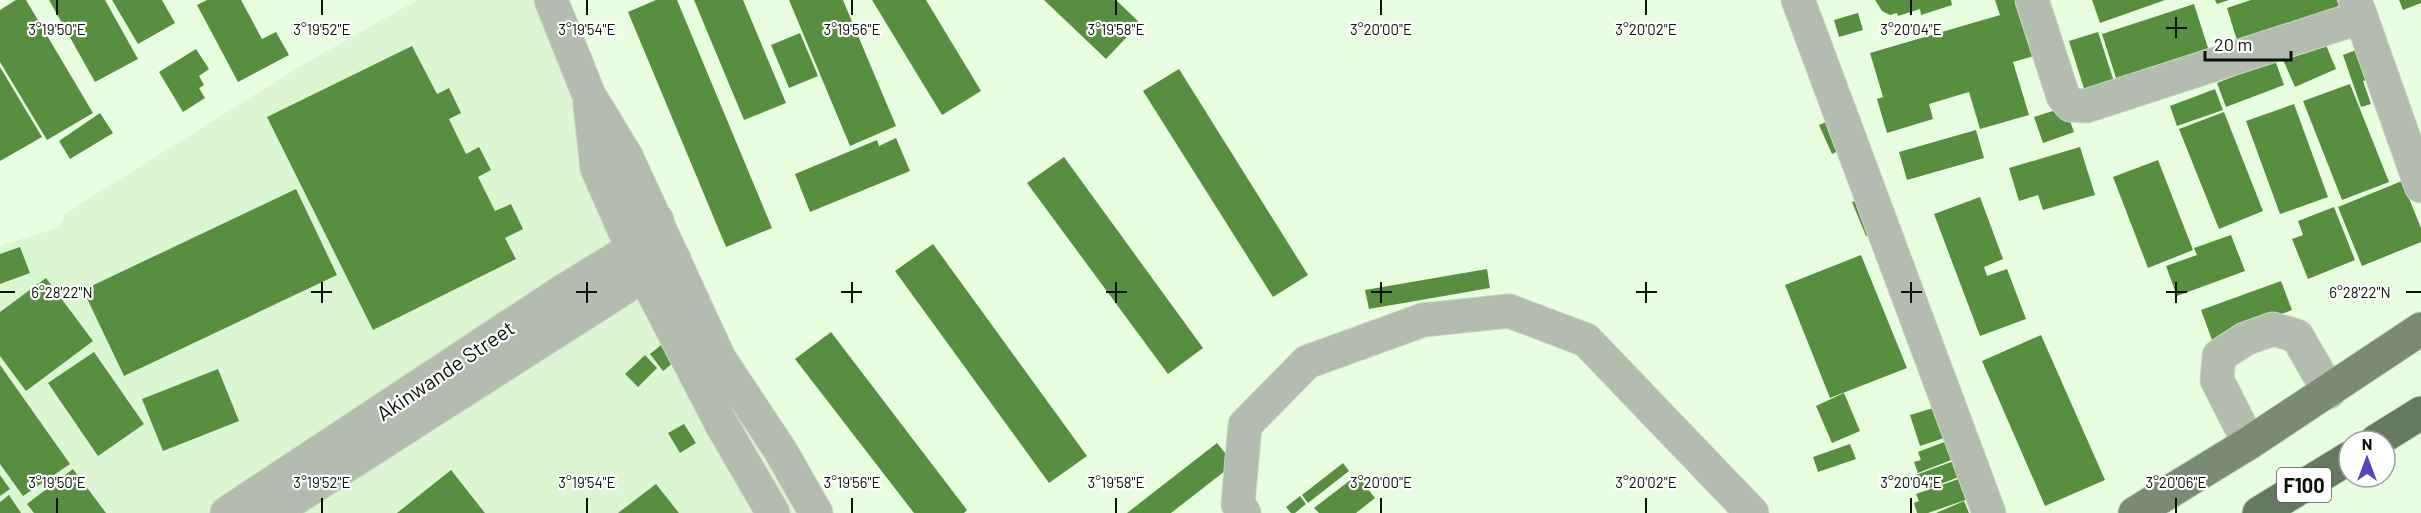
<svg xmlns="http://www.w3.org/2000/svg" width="2421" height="513" font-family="Barlow,sans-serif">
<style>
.built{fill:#dcf5d2}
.building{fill:#588e40}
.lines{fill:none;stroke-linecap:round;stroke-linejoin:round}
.minor-casing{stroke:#c6d8bf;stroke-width:35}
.major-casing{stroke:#c6d8bf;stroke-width:35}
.highway-casing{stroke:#c6d8bf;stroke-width:35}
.minor{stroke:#b3bcaf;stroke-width:33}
.major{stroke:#7a8a74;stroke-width:33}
.highway{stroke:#66785f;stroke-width:33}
.ticks{fill:none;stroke:#0c130a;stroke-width:2}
.labels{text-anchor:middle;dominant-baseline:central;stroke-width:4.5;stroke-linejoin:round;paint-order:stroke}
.shield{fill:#fff;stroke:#555a54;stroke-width:1.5}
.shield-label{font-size:20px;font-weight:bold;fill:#0c130a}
.street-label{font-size:21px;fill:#0c130a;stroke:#fff}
.ticks-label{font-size:15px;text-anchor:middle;fill:#0c130a;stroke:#fff;stroke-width:4.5;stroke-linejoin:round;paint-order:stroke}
</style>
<rect width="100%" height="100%" fill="#e9fee1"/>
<polygon class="built" points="417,0 562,0 618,167 819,513 0,513 0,246 59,227 66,213 297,68"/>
<g class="building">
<polygon points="16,0 26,0 93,113 47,140 0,62 0,10"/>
<polygon points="49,0 105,0 138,59 95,82"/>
<polygon points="112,0 162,0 175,23 138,44"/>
<polygon points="207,0 241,0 262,39 276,32 289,55 238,82 197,5"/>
<polygon points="656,0 677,0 772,228 726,247 628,12"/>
<polygon points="694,0 743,0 786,103 744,120"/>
<polygon points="789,0 843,0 896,126 850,146"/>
<polygon points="872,0 926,0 981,91 942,115"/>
<polygon points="1044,0 1116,0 1140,23 1106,59"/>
<polygon points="1875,0 1951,0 1952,5 1921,15 1920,9 1898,16 1897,13 1890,15 1882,11"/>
<polygon points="1995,0 2028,0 2044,53 2013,62 2029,115 1980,129 1969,92 1929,104 1933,119 1887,133 1877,99 1883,97 1870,53 2000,15"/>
<polygon points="2092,0 2165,0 2100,23"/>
<polygon points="2215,0 2229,0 2217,4"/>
<polygon points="2251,0 2337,0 2342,16 2240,50 2227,8"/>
<polygon points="2399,0 2421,0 2421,3 2403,10"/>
<polygon points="2194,4 2209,51 2117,81 2102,34"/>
<polygon points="1858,13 1863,30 1839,37 1834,20"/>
<polygon points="2098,32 2115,85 2086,95 2069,41"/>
<polygon points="800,33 818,76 789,88 771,45"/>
<polygon points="2323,38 2336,69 2295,87 2281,55"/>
<polygon points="412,46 437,94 449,88 461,113 449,119 466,154 479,147 491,170 478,177 495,211 511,204 523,229 505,238 516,259 373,330 267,117"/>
<polygon points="196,49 209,69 199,76 204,85 199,88 205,98 183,112 159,72"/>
<polygon points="2356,50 2366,80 2363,81 2371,104 2361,107 2343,55"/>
<polygon points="2275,60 2284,85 2226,107 2217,83"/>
<polygon points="0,67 42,137 0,161"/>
<polygon points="1179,69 1308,275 1273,297 1143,91"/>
<polygon points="2350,84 2389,182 2342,200 2303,101"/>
<polygon points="2215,89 2223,110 2177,126 2170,106"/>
<polygon points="2294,104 2328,197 2280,214 2246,121"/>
<polygon points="2065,107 2074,132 2043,143 2034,117"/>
<polygon points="2224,112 2263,211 2219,229 2179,129"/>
<polygon points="100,113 113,133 70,159 59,141"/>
<polygon points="1837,117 1849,146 1832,154 1819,125"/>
<polygon points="1976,130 1984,158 1907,180 1899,152"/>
<polygon points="896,138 910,171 810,212 795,174 877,140 879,146"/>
<polygon points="2080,147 2095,195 2043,210 2038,195 2019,201 2009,168"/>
<polygon points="1064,157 1203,348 1168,374 1027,183"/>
<polygon points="2158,160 2193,250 2148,268 2113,177"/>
<polygon points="2402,181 2421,228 2421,242 2362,266 2338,207"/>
<polygon points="296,189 337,275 124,376 83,290"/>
<polygon points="1980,197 2003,259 1984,267 1987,276 2007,269 2026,319 1980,336 1934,214"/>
<polygon points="1862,198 1876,232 1866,236 1852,202"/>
<polygon points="2334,207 2355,260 2308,279 2292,239 2303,235 2298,221"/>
<polygon points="2231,235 2245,271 2177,296 2166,266 2197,255 2194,248"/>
<polygon points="933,244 1087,456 1049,483 895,271"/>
<polygon points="20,247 30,273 0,284 0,254"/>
<polygon points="1861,255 1907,368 1830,398 1785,285"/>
<polygon points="1487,269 1490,288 1369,309 1365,290"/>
<polygon points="46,278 93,341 26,391 0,356 0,312"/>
<polygon points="2281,281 2292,310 2212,340 2201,310"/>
<polygon points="831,332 967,510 964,513 914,513 795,359"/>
<polygon points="2041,335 2105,480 2045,506 1982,361"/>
<polygon points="666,341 679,358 663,371 650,354"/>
<polygon points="94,352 144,424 98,456 48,383"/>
<polygon points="645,355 657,368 638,387 625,374"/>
<polygon points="0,365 70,464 23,496 0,464"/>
<polygon points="218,369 239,421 163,451 142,399"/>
<polygon points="1844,393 1860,431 1832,443 1816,406"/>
<polygon points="1940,406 1950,436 1920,446 1910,415"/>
<polygon points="684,424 696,443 680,453 668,433"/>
<polygon points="1952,439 1959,457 1918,473 1914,462 1921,460 1918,452"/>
<polygon points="1217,443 1234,464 1171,513 1127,513"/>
<polygon points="1850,444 1856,459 1818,472 1813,457"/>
<polygon points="1959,459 1964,475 1925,490 1922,483 1919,484 1916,475"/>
<polygon points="1343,463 1349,471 1308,503 1302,495"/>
<polygon points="73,469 106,513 34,513 27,504"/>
<polygon points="451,470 485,513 397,513"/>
<polygon points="0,475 10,489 0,496"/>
<polygon points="1357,475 1375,498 1356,513 1319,513 1314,508"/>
<polygon points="1967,476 1974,497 1928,513 1917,513 1914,503 1919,501 1916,494"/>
<polygon points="656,484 679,513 618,513"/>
<polygon points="9,495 21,513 0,513 0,502"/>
<polygon points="1300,496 1306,504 1295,513 1291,513 1286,507"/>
<polygon points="1964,501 1969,513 1936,513"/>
</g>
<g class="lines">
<g class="minor-casing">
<g id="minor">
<polyline points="551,0 589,95 626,156 719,358 780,450 816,513"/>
<polyline points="1798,0 1989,513"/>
<polyline points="2032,0 2063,96 2071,105 2086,106 2361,17"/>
<polyline points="2355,0 2421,186"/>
<polyline points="590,105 597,168 644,275 723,427 773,513"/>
<polyline points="2249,443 2217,380 2219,356 2245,339 2273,329 2297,336 2329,392"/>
<polyline points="227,513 560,293 632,249 657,220"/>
<polyline points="272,513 644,275 674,259"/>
<polyline points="1244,513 1238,504 1245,425 1307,362 1423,320 1509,311 1586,340 1752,513"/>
</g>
</g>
<g class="major-casing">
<polyline id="major" points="2135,513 2249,443 2421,329"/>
</g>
<g class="highway-casing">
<g id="highway">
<polyline points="2376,441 2421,413"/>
<polyline points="2259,513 2349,458"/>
</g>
</g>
<use href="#minor" class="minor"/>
<use href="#major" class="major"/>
<use href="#highway" class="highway"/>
</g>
<path class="ticks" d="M57,0V15M322,0V15M587,0V15M852,0V15M1116,0V15M1381,0V15M1646,0V15M1911,0V15M2176,17V38M2166,28H2187M322,282V303M587,282V303M852,282V303M1116,282V303M1381,282V303M1646,282V303M1911,282V303M2176,282V303M0,292H15M311,292H332M576,292H597M841,292H862M1106,292H1127M1371,292H1392M1636,292H1657M1901,292H1922M2166,292H2187M2406,292H2421M57,498V513M322,498V513M587,498V513M852,498V513M1116,498V513M1381,498V513M1646,498V513M1911,498V513M2176,498V513"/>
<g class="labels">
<rect class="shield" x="2277" y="468" width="54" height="34" rx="4.5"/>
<g class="shield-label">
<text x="2304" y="485">F100</text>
</g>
<g class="street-label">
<text transform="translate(445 370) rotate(-34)">Akinwande Street</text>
</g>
</g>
<g class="ticks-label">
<text x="57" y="35">3°19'50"E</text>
<text x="322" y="35">3°19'52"E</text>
<text x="587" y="35">3°19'54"E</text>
<text x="852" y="35">3°19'56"E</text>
<text x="1116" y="35">3°19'58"E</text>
<text x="1381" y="35">3°20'00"E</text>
<text x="1646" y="35">3°20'02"E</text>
<text x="1911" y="35">3°20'04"E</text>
<text x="62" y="298">6°28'22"N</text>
<text x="2360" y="298">6°28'22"N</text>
<text x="57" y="488">3°19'50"E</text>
<text x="322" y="488">3°19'52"E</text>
<text x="587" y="488">3°19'54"E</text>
<text x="852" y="488">3°19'56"E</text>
<text x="1116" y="488">3°19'58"E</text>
<text x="1381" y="488">3°20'00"E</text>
<text x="1646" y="488">3°20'02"E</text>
<text x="1911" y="488">3°20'04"E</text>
<text x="2176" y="488">3°20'06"E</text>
</g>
<g transform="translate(2367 459)"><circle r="28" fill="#ffffff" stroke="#9ea19d" stroke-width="1.5"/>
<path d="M0-4.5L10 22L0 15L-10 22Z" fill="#5b42bb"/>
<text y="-9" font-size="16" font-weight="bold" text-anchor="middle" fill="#0c130a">N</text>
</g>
<path d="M2205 51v9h86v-9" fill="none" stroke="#0c130a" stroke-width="3"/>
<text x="2214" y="51" font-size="18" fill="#0c130a" stroke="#ffffff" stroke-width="4.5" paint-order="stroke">20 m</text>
</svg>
